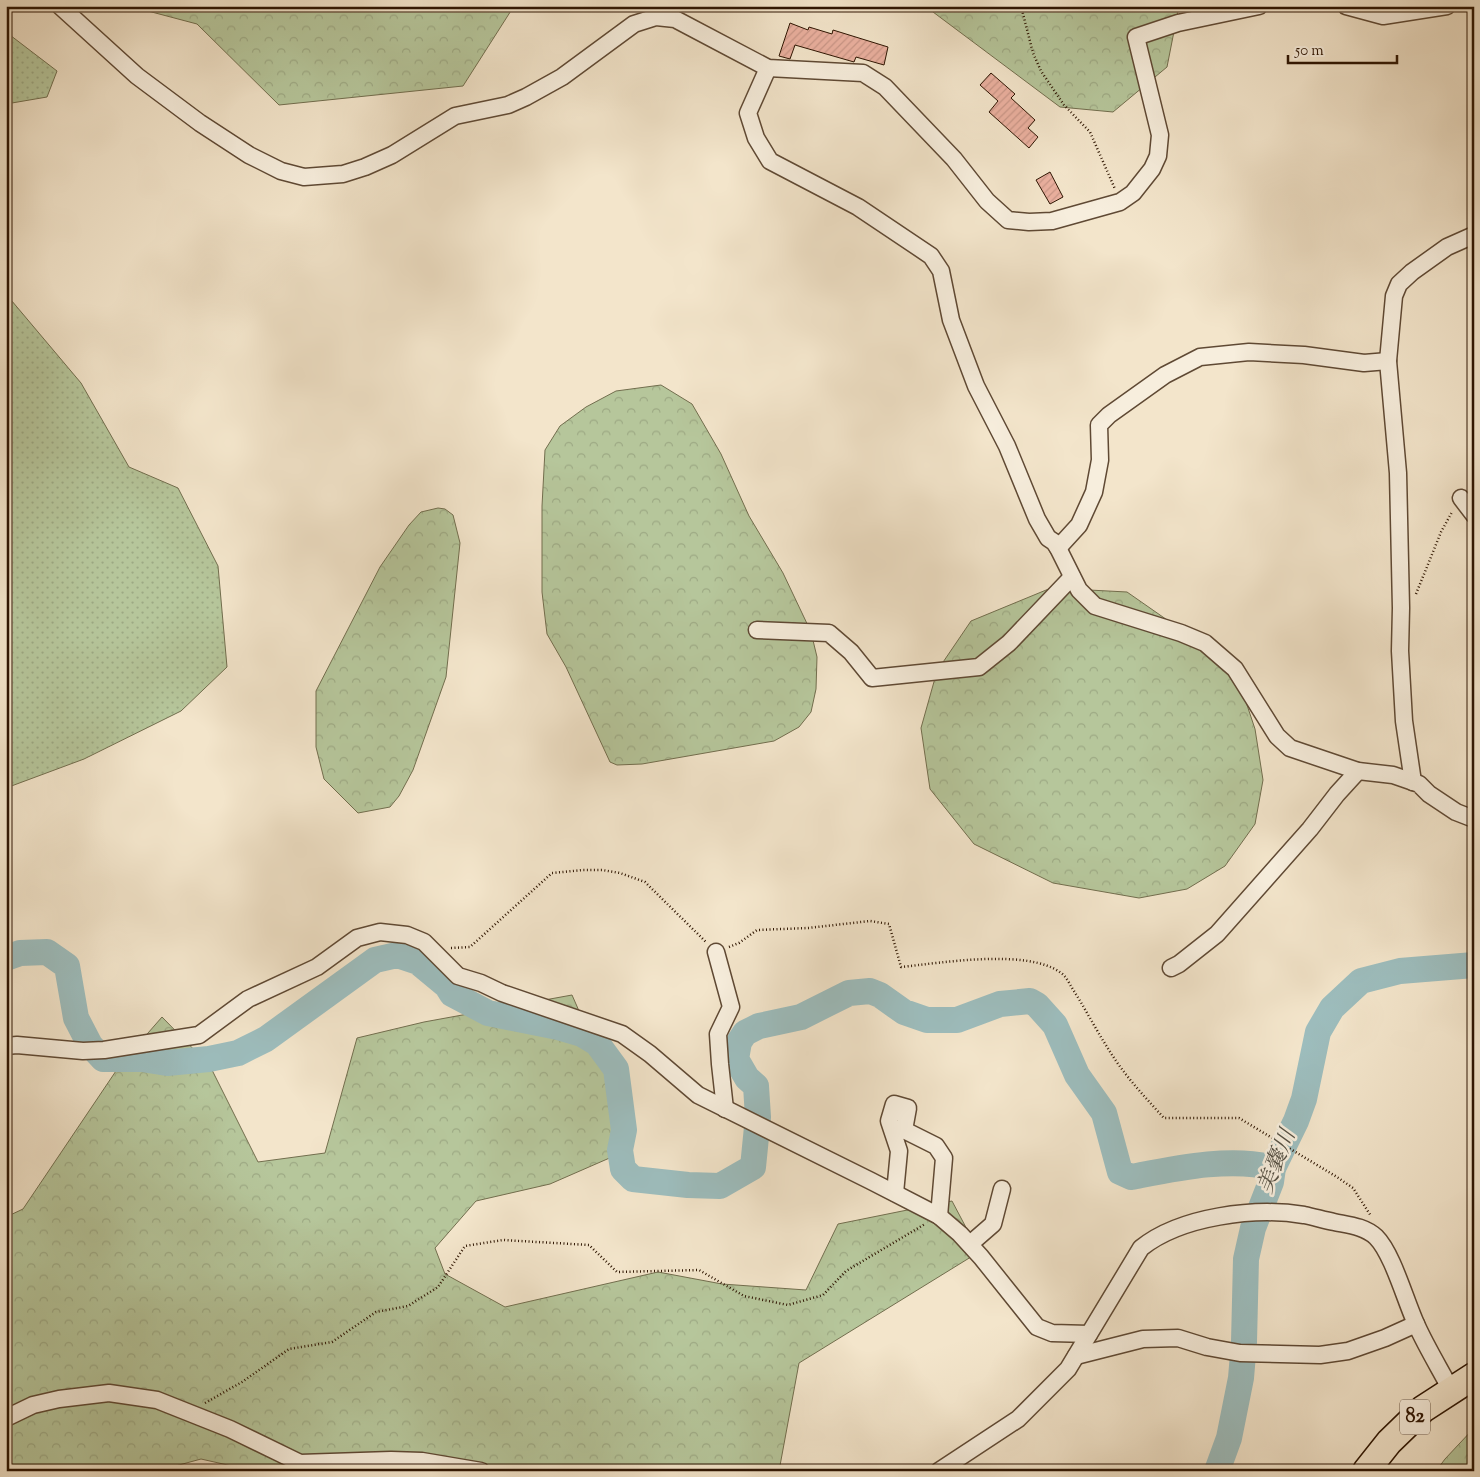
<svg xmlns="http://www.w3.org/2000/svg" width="1480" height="1477" font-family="'Sorts Mill Goudy','Noto Serif JP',serif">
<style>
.grass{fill:url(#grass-dots);stroke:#726e4e}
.forest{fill:url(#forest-crowns);stroke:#726e4e}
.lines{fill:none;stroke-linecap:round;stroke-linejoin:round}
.river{stroke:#9dbdbd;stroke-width:26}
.building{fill:url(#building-hatch);stroke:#2e1502}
.minor-casing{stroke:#5f4934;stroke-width:19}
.primary-casing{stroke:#2e1502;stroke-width:29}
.path{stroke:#2e1502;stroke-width:2.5;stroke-dasharray:1 2.5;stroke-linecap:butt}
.minor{stroke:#f7eedd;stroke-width:16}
.primary{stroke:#f3e5cb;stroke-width:26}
.labels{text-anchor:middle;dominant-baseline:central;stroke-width:5;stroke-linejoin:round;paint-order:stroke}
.shield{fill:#f7eedd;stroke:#6a5644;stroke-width:1}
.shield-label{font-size:20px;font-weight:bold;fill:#2e1502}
.water-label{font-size:22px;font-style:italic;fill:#555043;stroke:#f7eedd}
</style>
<defs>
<pattern id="grass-dots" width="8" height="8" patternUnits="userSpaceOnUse" patternTransform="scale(1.25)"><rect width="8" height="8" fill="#b6c69b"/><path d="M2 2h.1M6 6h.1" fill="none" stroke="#9da984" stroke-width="1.8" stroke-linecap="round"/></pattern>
<pattern id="forest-crowns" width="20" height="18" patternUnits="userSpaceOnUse" patternTransform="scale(1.25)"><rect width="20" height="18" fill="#b6c69b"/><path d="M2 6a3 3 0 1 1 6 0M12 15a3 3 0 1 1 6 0" fill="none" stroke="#9da984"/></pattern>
<pattern id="building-hatch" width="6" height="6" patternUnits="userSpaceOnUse" patternTransform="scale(1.25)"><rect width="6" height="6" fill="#eab09f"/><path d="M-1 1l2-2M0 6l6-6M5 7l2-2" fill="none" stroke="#c99687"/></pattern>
</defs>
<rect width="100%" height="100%" fill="#f3e5cb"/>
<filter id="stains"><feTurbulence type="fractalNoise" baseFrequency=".004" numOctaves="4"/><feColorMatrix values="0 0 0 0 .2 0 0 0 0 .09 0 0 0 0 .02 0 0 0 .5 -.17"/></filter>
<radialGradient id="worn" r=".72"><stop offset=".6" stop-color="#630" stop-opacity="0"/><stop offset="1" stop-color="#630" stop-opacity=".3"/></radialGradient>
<g class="grass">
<polygon points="6,32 57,71 47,97 6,104"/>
<polygon points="6,294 81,383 129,467 178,488 218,566 227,667 181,711 84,759 6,788"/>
</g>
<g class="forest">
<polygon points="129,6 514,6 463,86 279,105 197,24"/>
<polygon points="925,6 1179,6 1167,67 1113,112 1060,107"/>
<polygon points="661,385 692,404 721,454 749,516 783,573 811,632 817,657 816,689 811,712 799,727 774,741 642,764 617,765 610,762 566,667 547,634 542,592 542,506 545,450 560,426 586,407 616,391"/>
<polygon points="438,508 445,509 453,515 460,543 446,677 413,770 399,796 390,807 358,813 324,779 316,747 316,691 380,567 409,525 421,512"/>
<polygon points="1051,588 1127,592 1216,654 1242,690 1255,729 1263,780 1255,824 1225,866 1187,889 1139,898 1053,883 974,844 930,789 921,728 937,671 971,621"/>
<polygon points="572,995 612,1086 621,1153 550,1184 476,1201 435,1248 445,1274 505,1307 658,1272 722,1284 806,1290 838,1224 952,1201 979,1252 799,1363 779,1471 238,1471 232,1466 201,1459 168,1468 165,1471 6,1471 6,1217 23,1209 120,1065 162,1017 210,1066 258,1162 325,1153 357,1038 424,1022"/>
<polygon points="1474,1428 1474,1471 1436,1471 1445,1459"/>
</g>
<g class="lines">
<g class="river">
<path d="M6,958L20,953L47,952L67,966L76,1018L90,1045L103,1059H142L167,1063L209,1059L238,1053L266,1039L375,960L397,955L418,962L447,986L452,994L488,1013L558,1027L582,1034L597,1043L616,1069L624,1130L620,1150L623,1169L633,1179L688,1185L720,1186L753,1167L758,1117L756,1086L747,1078L736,1059L739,1042L745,1033L759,1026L801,1017L849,993L870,991L880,995L904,1012L927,1020H957L1000,1004L1030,1001L1037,1005L1055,1025L1077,1075L1104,1113L1120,1172L1131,1177C1173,1169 1231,1156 1273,1168"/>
<polyline points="1217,1471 1229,1438 1241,1378 1244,1342 1246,1259 1253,1228 1271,1182 1273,1168 1296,1121 1304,1099 1318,1032 1332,1008 1361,981 1400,971 1474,965"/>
</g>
</g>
<g class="building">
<polygon points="790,23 808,30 809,27 832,34 833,30 888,47 884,65 856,57 854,62 795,45 790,59 779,56"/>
<polygon points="991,73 1015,94 1011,98 1035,120 1028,128 1038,137 1029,148 989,112 998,101 980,85"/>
<polygon points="1050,172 1063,197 1050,204 1036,180"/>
</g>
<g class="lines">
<g class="minor-casing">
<g id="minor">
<polyline points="60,6 137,76 200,123 249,155 281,171 304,177 343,174 365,167 392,155 455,116 508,105 526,97 562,77 634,24 656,17 675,19 768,68 863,73 885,87 954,159 987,201 1008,220 1029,222 1052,221 1120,202 1133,193 1152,169 1158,156 1160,135 1136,37 1178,23 1259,6"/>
<polyline points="1346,6 1383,16 1447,6"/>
<polyline points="768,68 748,113 756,138 770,161 858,207 931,256 941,271 951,320 976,386 1007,446 1037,519 1048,538 1054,542 1058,548 1079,590 1095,606 1181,633 1205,643 1235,669 1277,736 1290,748 1358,771 1393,775 1419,784 1429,794 1456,812 1474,819"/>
<polyline points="1461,498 1474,515"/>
<polyline points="1058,548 1079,525 1094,492 1100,460 1099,425 1109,415 1165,375 1200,357 1249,352 1304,355 1364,363 1388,361"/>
<polyline points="757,630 829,633 851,652 872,678 979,667 1009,643 1072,577"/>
<polyline points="1413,782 1404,721 1400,651 1401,608 1398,473 1388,361 1394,296 1399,284 1412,272 1447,247 1474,235"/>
<polyline points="716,952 731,1007 718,1034 720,1064 725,1109"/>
<polyline points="1171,968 1179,964 1217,934 1310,829 1337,794 1358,771"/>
<polyline points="6,1046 17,1045 83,1051 104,1050 199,1035 248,999 317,967 357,938 380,932 407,935 424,942 458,976 481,983 502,993 622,1034 650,1054 698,1095 871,1181 939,1216 960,1234 981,1257 1037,1327 1052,1333 1089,1334"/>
<polyline points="895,1193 899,1151 889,1121 894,1104 908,1108 904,1130 936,1146 944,1158 939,1216"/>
<polyline points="970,1244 993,1224 1002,1189"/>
<polyline points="1076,1356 1143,1339 1178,1338 1207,1347 1240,1353 1320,1355 1348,1351 1385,1338 1416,1324"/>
<polyline points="6,1418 33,1405 59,1399 109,1393 157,1400 230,1429 300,1463 391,1460 422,1461 481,1471"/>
<path d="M939,1471L1018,1419L1068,1369L1141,1248C1181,1216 1255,1207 1304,1215C1314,1217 1324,1220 1334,1222C1348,1225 1364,1226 1376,1237C1393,1254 1406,1303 1417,1326C1427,1348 1440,1369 1451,1390"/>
</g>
</g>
<g class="primary-casing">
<polyline id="primary" points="1366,1471 1389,1442 1423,1409 1474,1376"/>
</g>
<g class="path">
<polyline points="1021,6 1033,53 1041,71 1064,105 1090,132 1115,189"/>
<polyline points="1469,487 1474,481"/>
<polyline points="1416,594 1441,532 1452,512"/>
<path d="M729,947L739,943L757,930L808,928L870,921L889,924L901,967C941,963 1028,948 1061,973C1066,976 1069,983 1072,988C1085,1008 1096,1030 1109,1050C1124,1075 1144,1096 1164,1118H1239L1337,1177L1353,1188L1371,1216"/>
<polyline points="451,948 470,947 552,873 583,870 602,870 620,873 645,882 706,942"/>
<polyline points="205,1403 242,1382 289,1349 332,1342 376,1312 408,1306 438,1287 465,1246 503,1240 589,1245 617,1272 699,1270 744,1296 788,1305 823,1295 846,1271 925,1224"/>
</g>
<use href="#minor" class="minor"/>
<use href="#primary" class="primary"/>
</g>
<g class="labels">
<rect class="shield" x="1400" y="1399.5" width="30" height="35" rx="4"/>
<g class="shield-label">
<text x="1415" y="1417">82</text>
</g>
<g class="water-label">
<text transform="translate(1278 1162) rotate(-68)">美嚢川</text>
</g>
</g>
<rect width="1480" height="1477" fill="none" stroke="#f3e5cb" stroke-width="25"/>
<rect x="8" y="8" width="1465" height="1462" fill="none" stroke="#2e1502" stroke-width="2.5"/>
<rect x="12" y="12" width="1455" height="1452" fill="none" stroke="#2e1502"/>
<path d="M1288 55v8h109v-8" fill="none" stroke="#2e1502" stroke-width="2.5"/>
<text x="1295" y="55" font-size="15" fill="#2e1502" stroke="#f7eedd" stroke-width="4" paint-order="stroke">50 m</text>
<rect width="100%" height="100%" filter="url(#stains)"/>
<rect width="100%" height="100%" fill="url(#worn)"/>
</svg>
